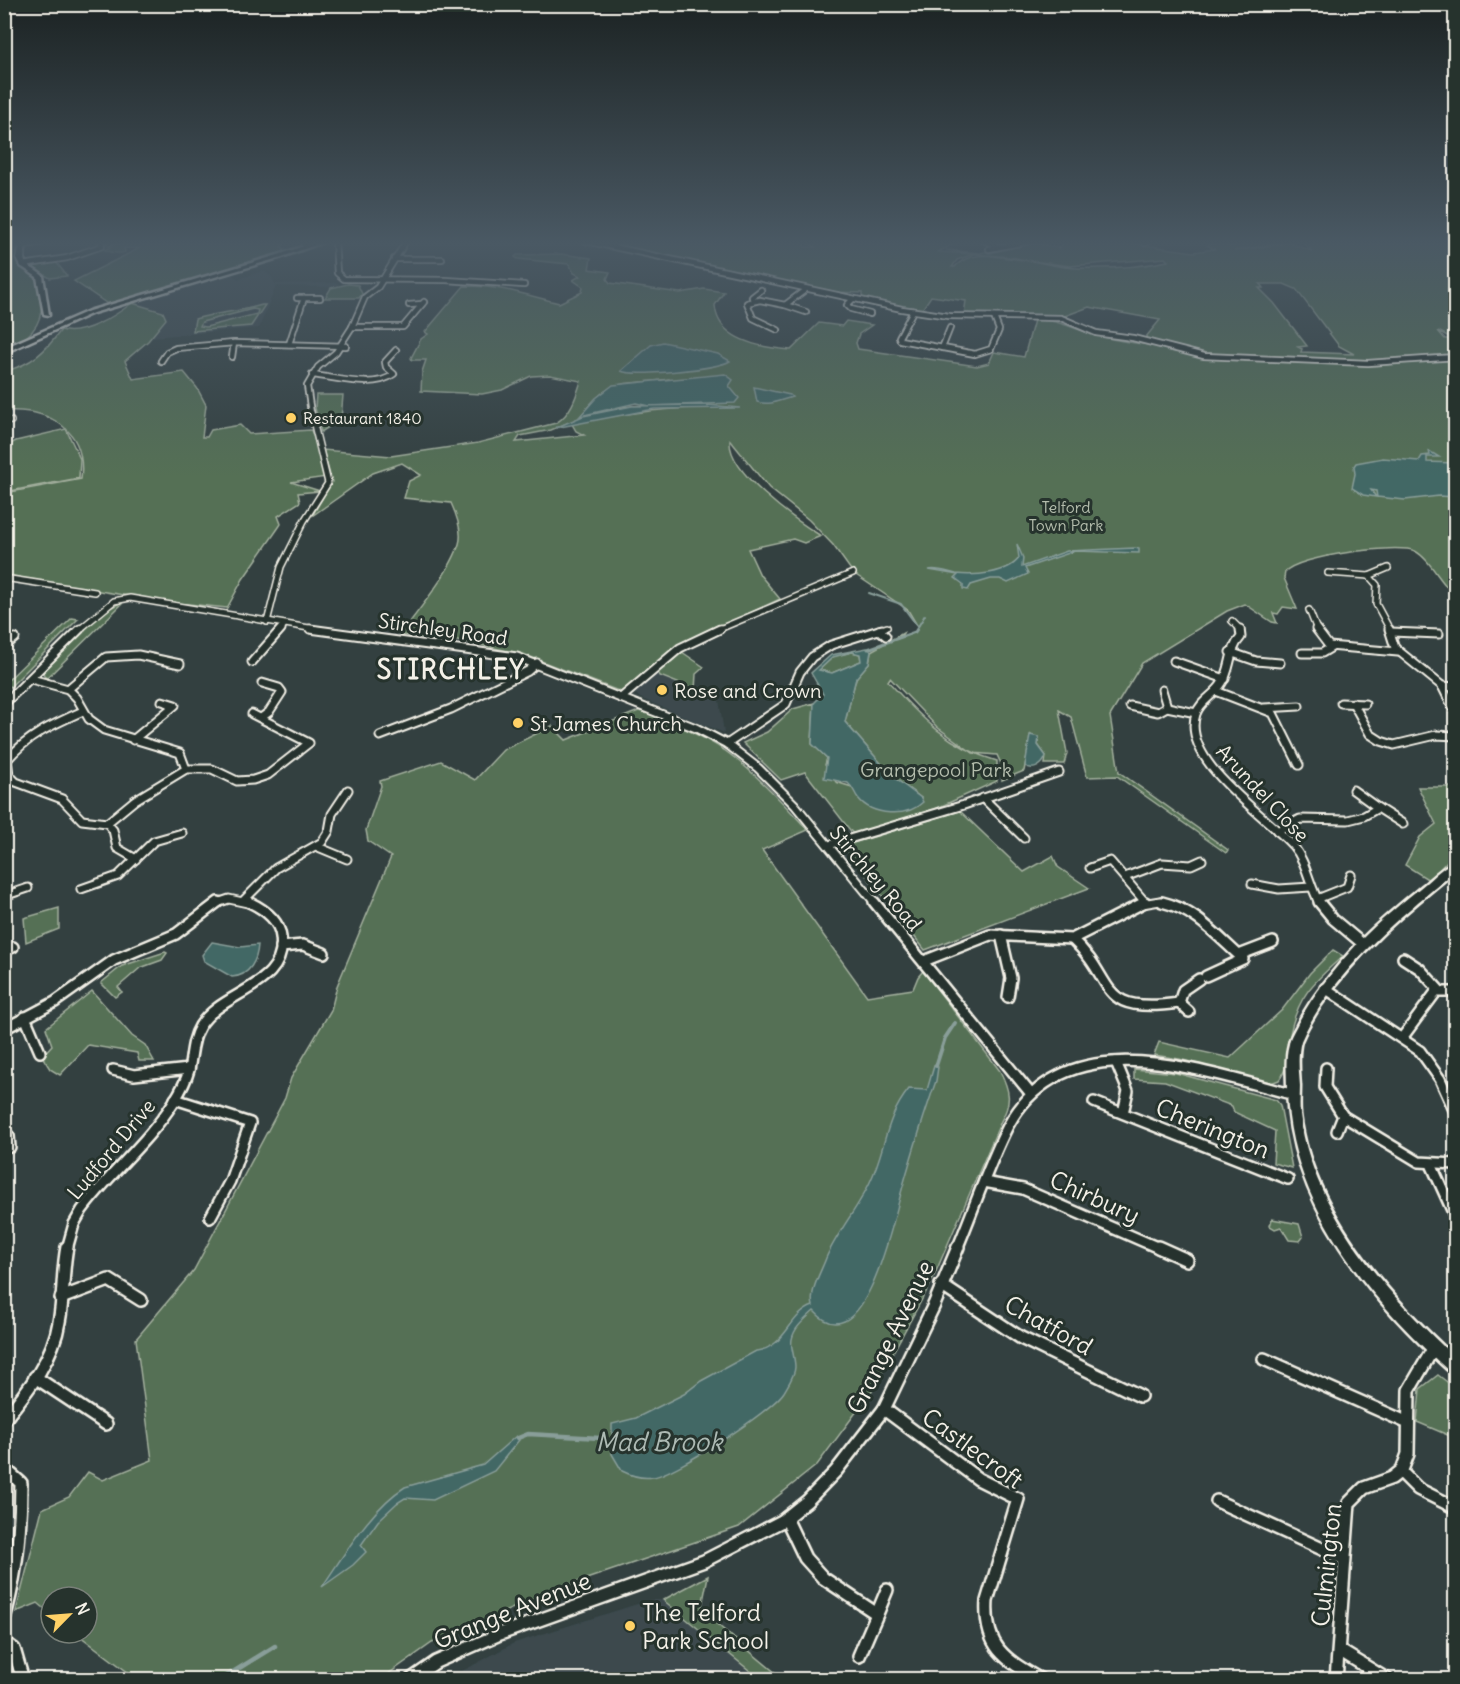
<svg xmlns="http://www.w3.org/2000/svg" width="1460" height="1684" font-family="Delius,sans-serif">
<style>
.built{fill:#3c4a4e}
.green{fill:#546f55;stroke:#a4b09e;stroke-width:1.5;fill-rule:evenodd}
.water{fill:#426765;stroke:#899e99;stroke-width:1.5;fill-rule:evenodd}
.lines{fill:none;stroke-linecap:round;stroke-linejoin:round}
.stream-far4{stroke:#899e99;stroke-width:1.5}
.stream-far3{stroke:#899e99;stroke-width:2}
.stream-far2{stroke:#899e99;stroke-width:3}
.stream-far1{stroke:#899e99;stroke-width:4}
.stream{stroke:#899e99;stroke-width:4.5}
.street-far4-casing{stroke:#f4f1e8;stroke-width:8}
.street-far3-casing{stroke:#f4f1e8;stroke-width:8}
.street-far2-casing{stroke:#f4f1e8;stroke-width:11}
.street-far1-casing{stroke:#f4f1e8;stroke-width:14}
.street-casing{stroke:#f4f1e8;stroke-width:16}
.secondary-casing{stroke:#f4f1e8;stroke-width:5}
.street-far4{stroke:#26332d;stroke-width:4.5}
.street-far3{stroke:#26332d;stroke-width:5}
.street-far2{stroke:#26332d;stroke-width:7}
.street-far1{stroke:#26332d;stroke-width:9}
.street{stroke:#26332d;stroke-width:11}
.secondary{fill:#26332d;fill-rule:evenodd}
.poi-dot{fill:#ffd166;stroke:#26332d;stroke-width:2}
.labels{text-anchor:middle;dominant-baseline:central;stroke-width:6;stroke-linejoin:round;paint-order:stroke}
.far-poi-label{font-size:16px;fill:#f4f1e8;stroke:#26332d;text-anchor:start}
.far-park-label{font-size:16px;fill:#b4bdad;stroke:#26332d}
.street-label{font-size:20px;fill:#f4f1e8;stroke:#26332d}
.poi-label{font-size:20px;fill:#f4f1e8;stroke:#26332d;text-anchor:start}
.park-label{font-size:20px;fill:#b4bdad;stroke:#26332d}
.near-street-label{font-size:24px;fill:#f4f1e8;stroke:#26332d}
.near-poi-label{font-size:24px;fill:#f4f1e8;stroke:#26332d;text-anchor:start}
.district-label{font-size:26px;font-weight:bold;letter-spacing:1.5px;fill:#f4f1e8;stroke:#26332d}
.near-water-label{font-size:26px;font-style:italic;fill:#adbab4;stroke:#26332d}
</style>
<rect width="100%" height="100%" fill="#334040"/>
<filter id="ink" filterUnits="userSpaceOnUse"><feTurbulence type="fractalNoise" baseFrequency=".0167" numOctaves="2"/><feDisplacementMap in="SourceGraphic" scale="12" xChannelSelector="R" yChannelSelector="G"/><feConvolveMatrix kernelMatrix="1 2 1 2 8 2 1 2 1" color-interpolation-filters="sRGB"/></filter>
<g filter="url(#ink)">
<g class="built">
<polygon points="263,271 271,276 275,284 339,283 336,287 276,286 259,328 152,337 164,322 163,312 132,303 231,273 238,279"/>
<polygon points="658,672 660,676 719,700 724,733 640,698 634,692"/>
<polygon points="650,1600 663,1600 760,1679 446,1680 514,1643"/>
</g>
<g class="green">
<path d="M5,241H19C18,248 14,257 18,264C22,270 33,272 37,278C41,285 41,294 42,301C42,327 28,340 5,348Z"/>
<path d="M110,241L115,243L110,245L122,243V241L150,243L155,241H287L281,247L290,251L109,305L74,281L140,248H124L125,252C117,255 110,252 105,250L112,246H108L105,242Z"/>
<path d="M618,241H802L805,247H816L804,241H959L938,252L974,254L957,260L952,267H955C977,240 1044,268 1076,268C1105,269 1140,267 1168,261L1165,258L1070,266L946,250L980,253L1031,243L1060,248L1065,241H1114L1194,252L1214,249L1207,245L1221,242L1230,247L1246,241H1287L1234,251L1289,243L1312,251L1302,241H1455V340L1438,331L1445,339H1450L1455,344V595C1440,583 1430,559 1415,551C1397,543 1297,556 1285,572L1284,578L1297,609L1283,607L1278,614L1273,613L1277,623L1272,622L1245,604L1227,611L1142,663L1110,716L1119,772L1228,850L1226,853L1117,776L1087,777L1071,717L1059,710L1067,753L1064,764H1045L1046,756L1031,735L1024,771L1002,780L1003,768L997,755L973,753L937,727L890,678L888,681C920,717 950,748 997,761V781L935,809L853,834L805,772L781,780L743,743L767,732L793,709L814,703L812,744L827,758L825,765L836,782L852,787L859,798H921L892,776L845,722L856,678L869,663L871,651L903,633L900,638L915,632L918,627L908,610L853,573L833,545L809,520L769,488L730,440C727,472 795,520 821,536L804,543L793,539L748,549L760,575L780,599L678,646L621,692L523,654L466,642L400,635C417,612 451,571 459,544C463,532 456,514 451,503L404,498L409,481L421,475L402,463L373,473L312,516L332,482L323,450L391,456L478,443L556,423C571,414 576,397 581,381L550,375L531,376L502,390L482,394L421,391L422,372L426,360H412L411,358L421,339L428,334L425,332L464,286C502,286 523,294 559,303L582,292L583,287L573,280L580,276L574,273L569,264L518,259L515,257L517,255L561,254L591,258L589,269L610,272L607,279L610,283L680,293L704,289L724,292L715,305C717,341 763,348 791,350L819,323L842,326L846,321L872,325L859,334L856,343L858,349L977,366L989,363L994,352L1024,357L1034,320C1054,319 1065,325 1083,331C1105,339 1149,347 1170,345L1145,338L1160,320L1089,307L1062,317L964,314L966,301L931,296L921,311L869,300L862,298V293L834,292L617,245ZM1260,284H1284L1296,289L1339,346L1354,354L1301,352L1302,349L1298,347L1307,346L1274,303L1259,288H1263ZM669,379L693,404C655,404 618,404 581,416C610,375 626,386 669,379ZM695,405L696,408C654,409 614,415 572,424L576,431L584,435L516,442L520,436L551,430L584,416L632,406Z"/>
<polygon points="56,262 67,276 50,278 26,264"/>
<polygon points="348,284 358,285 362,294 359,298 325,298 331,288"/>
<path d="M132,303L163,312L166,319L148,341L125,361L133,379L184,372L197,388L206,405L202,437H207L211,430L240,425L249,434L311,430L327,477L291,482L320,491L298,493L300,502L278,516L281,524L279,527L243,579L227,608L159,601L5,575V493L81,479C87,430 50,408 5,411V371C31,365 46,351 61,330C82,337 115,316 132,303Z"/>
<path d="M262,305H265L251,326L193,331L195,319C218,312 239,312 262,305ZM253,309L258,310L257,314L206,327L200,326L202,322Z"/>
<polygon points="316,395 343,395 341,419 321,432 315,408"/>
<polygon points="66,429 80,459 79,478 5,492 5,447 16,441"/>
<polygon points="122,602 122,604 47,678 44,676 43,671 104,611"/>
<polygon points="72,618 78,619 5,692 5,683"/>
<polygon points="682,652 704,667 696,674 695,690 660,676 658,672"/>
<polygon points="852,652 860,654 861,661 832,673 819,670 834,656"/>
<path d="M641,710C669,722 698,733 724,750C755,772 783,803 808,830L762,850L867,996L913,989L918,977L923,971L1000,1071C1010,1091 1012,1102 1001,1121L931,1283L871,1392L817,1465L739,1527L557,1589L432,1643L381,1679H137L76,1633H87V1597H51V1614L38,1603L16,1612L42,1509L69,1497L88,1472L103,1480L152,1460L136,1339L194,1270L285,1098L291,1078L331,1010L337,986L391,857L368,841L366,830L381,786L380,781L441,761L475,780L503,750L552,726L566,740Z"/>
<polygon points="1418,787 1455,787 1455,853 1429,880 1405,865 1420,837 1436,824"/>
<polygon points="960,811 1024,872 1053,856 1058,867 1089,888 925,950 843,846"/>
<polygon points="59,908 59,929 26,942 24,918"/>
<path d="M1333,950L1343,956C1312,983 1296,998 1289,1040C1287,1054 1288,1069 1279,1080L1271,1083L1179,1059L1154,1055L1159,1042L1230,1058L1282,1010L1310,973Z"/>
<polygon points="165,952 167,953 162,960 140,968 118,987 122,992 115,997 101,983 122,966"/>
<polygon points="92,991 132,1036 145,1045 154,1061 139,1061 137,1053 88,1045 60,1075 50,1069 42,1056 52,1045 46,1028"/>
<polygon points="1134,1069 1176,1073 1276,1100 1280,1105 1292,1168 1273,1163 1275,1131 1234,1112 1232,1106 1165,1081 1134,1079"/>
<polygon points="1272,1219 1299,1224 1303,1237 1300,1241 1289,1240 1281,1227 1275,1229 1270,1226"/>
<polygon points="1438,1375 1455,1388 1455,1438 1417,1422 1420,1389"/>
<polygon points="708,1576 701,1611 783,1679 760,1679 663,1600"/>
</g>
<g class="water">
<path d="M663,342L718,354L730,361C717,369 634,377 621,371L651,345Z"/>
<polygon points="725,374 733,380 729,386 739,398 735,403 650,406 636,403 580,416 596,398 613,385"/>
<path d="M754,387L790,395L792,397C781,400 770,406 757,402Z"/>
<polygon points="707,405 740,408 654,409 555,428 583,416 632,406"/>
<polygon points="1429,451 1439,457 1427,457 1427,462 1455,463 1455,497 1439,496 1405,500 1377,497 1376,491 1371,490 1376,497 1363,495 1352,488 1355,474 1354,466 1356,463 1383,458 1419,461 1422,456 1430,455"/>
<path d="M1017,544L1023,558L1022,567L1067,551L1135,548L1139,549V553L1075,551L1025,568L1028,574L1008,583L1000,579H991L971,585L968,590L963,589V584L955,578L958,575L929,570C937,568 947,572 956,574C974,576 1008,574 1019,558Z"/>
<path d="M867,648L871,651L869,663L856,678L845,722L892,776L921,798L923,802C907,818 872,816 858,798C854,793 854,788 848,783L824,778L827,758L812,744L814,703L823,694L811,673L831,655ZM852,652L860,654L861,661L832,673L819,670L833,657Z"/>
<path d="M1030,735L1039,737L1038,745L1046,756C1043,765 1034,772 1025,766Z"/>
<path d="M212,942L240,947L258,945C257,960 250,976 232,977L204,961L202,955Z"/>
<path d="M934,1066L938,1067L936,1081C924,1115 913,1151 903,1186C895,1212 865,1367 814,1311C803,1321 789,1331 792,1348C793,1354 795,1361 795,1367C795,1375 788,1385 784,1392C772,1411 675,1474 653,1477C641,1479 632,1476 622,1471L612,1454V1424L636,1418L684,1394L701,1381L756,1351C786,1348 788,1315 813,1306C809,1291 821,1272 826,1258C838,1231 858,1208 870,1182C886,1149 884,1120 909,1089L927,1090Z"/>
<path d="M516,1436L519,1440L494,1471L433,1500L405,1498L397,1503L378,1521L361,1545L366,1552L353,1565L322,1587C344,1555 372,1507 405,1487L483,1465Z"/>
</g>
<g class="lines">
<polyline class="stream-far4" points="988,254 1015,246 1046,243"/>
<g class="stream-far3">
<polyline points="869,593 901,604 918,627"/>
<polyline points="916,630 925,615"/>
</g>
<polyline class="stream-far2" points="868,649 915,632 917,629"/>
<polyline class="stream-far1" points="936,1066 945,1038 955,1023"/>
<g class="stream">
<polyline points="518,1438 528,1434 600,1438"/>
<polyline points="220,1680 275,1646"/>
</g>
<g class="street-far4-casing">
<g id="street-far4">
<polyline points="335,241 337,273 344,279 446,280 524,285"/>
<polyline points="586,241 902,309 949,316 1061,318 1096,333 1133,338 1204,356 1368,363 1456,357"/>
<polyline points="985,241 999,246"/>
<polyline points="1145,243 1149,241"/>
<polyline points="304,244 309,241"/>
<polyline points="21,246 47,241"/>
<polyline points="989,249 1030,241"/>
<polyline points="394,259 442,259"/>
<polyline points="23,265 67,258 102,246 101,241"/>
<polyline points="297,298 320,298"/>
<polyline points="853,299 847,305 851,309 870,314"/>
<polyline points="755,300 752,297 761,290"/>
<polyline points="409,305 422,304"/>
<polyline points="785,305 806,312"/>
<polyline points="913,311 899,337 900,340 975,354 991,349 999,330 994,317"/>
<polyline points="352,327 403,327 424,302"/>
<polyline points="778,330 753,318 747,303 760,300 785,305 805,290"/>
<polyline points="289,344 304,298"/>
<polyline points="942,348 950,328"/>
<polyline points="232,357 234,343"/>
<polyline points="161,361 167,352 176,348 234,343 346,346"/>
<path d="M312,375C335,377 374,390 394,374L386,367L385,362L396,350"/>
<polyline points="311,413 307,386 318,367 336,352 352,327 365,297 378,287 406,241"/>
</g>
</g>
<g class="street-far3-casing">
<g id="street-far3">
<polyline points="4,422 11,421"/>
<polyline points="1328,573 1369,576 1388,568"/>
<polyline points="1369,576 1377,585 1376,604 1390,630"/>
<polyline points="4,578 95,592"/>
<polyline points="1309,610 1317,630"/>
<polyline points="1232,621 1241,630"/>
<polyline points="267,622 281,567 304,521 328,483 311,412"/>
<polyline points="79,630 114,601 130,598 321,630"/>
<polyline points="280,630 284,625"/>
<polyline points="717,630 853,573"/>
<polyline points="878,630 887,627"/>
</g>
</g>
<g class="street-far2-casing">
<g id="street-far2">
<polyline points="310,629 517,657 696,728 727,744 758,768 795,805 876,904"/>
<path d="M1240,629L1241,637C1228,651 1232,668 1222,683C1215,695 1200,701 1196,714C1180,761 1266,815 1293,846C1307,862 1309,886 1320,904"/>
<polyline points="1316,629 1329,646 1398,652"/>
<polyline points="1389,629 1395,648 1442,686 1456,714"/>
<polyline points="879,630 886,636"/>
<polyline points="1391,632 1439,634"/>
<polyline points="4,647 15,638"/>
<polyline points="1230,652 1256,661 1280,663"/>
<polyline points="1302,653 1322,653 1332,647"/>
<polyline points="1174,661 1225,679"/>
<polyline points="252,662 281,629"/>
<polyline points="31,679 68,689 77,698 89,719 104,730 180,753 186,769 135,800 107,823"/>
<polyline points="1442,686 1456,687"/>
<polyline points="68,689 106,657 138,655 180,664"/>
<polyline points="1162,690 1167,707"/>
<polyline points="1216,691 1273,713 1299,765"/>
<polyline points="621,698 680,648 720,629"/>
<polyline points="1341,703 1365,704"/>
<polyline points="1353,703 1370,734 1381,741 1394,745 1436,735 1456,736"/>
<polyline points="4,704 80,629"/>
<polyline points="1130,706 1158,712 1167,707 1196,713"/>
<polyline points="1264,708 1299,706"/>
<path d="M83,711C54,724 28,735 7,760L9,775L16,782L62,799L82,820L107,823L113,830L117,848L136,859"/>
<polyline points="261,718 269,712 282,692 279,688 262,683"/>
<polyline points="380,736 451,709 528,671 537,663"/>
<polyline points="133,740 175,705 162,701"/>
<polyline points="727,744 786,704 800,672 812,657 831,645 882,629"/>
<polyline points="186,769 212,769 237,781 253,780 268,775 309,743 252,714"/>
<polyline points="983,798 1024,838"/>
<polyline points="1378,808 1403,824"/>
<polyline points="1277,831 1300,819 1348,820 1364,816 1378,808 1353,790"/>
<polyline points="829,845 964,805 1059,772"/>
<polyline points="318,847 347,859"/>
<polyline points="1090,868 1110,861 1145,902"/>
<polyline points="1125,877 1162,863 1191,865 1202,860"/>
<polyline points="1252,884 1279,889 1311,887"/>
<polyline points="81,889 118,876 154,841 182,833"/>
<polyline points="4,896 28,888"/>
<polyline points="1317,899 1347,887 1351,875"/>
<polyline points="244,900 276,868 322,842 329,831 332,814 348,790"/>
<polyline points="214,904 229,899 252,904"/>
<polyline points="1142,904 1160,901 1169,904"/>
</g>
</g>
<g class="street-far1-casing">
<g id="street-far1">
<polyline points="874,902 1031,1094"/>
<path d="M1162,902C1196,910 1218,937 1243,959L1206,976"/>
<polyline points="1319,902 1333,919 1364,945"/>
<polyline points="1001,935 1011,978 1008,997"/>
<path d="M1072,939C1118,981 1094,1015 1179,1003L1189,1012"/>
<polyline points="281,947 303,945 324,953"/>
<polyline points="4,950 13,947"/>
<polyline points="1239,955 1273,942"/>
<polyline points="1403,958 1420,969 1439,990"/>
<polyline points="924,961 990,935 1072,939 1145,902"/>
<polyline points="1325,988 1420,1051 1440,1079 1456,1114"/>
<polyline points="1179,1003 1183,990 1199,979"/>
<polyline points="25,1017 40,1052"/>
<polyline points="4,1029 55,1002 114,960 176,934 218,902"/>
<polyline points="1402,1038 1436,992 1456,992"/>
<polyline points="1116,1062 1128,1091 1123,1113"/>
<polyline points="1326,1068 1325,1087 1343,1116 1337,1131"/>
<polyline points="113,1070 134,1075 189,1069"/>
<polyline points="175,1099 250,1123 230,1181 210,1218"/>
<polyline points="1094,1102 1288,1179"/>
<polyline points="1343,1116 1419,1162 1456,1164"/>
<polyline points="4,1137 9,1136 10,1147"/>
<polyline points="1431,1164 1456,1219"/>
<polyline points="984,1182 1023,1189 1161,1249"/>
<path d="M67,1249L74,1224L82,1210C110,1173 148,1142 173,1103C180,1092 186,1082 189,1070C192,1055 192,1039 200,1026C221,991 288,987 281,937C279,919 264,909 249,902"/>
<path d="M957,1249C974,1209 988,1165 1008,1126C1065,1020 1201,1071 1291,1094"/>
</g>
</g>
<g class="street-casing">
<g id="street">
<polyline points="1158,1247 1187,1260"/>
<polyline points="941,1285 1021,1338 1140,1396"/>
<polyline points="61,1298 109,1280 141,1300"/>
<polyline points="1264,1359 1406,1422"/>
<polyline points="35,1377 106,1424"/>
<path d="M884,1409L978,1479L1018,1499L987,1601C984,1647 1004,1659 1041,1680"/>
<path d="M4,1420C27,1391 53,1360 59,1322C64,1298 62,1272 67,1247"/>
<path d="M4,1468L21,1483C21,1530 17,1574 4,1619"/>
<polyline points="1401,1472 1418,1489 1456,1508"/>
<polyline points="1217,1501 1344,1559"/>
<polyline points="786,1518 805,1558 823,1578 877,1614 859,1656"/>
<polyline points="877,1614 887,1590"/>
<polyline points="4,1642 14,1649 23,1680"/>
<polyline points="1339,1650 1388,1680"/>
<polyline points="410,1680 436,1662 500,1634 704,1561 782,1521 807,1501 836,1471 884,1409 934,1305 958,1247"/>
<polyline points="1336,1680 1349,1503 1364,1488 1392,1478 1402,1470 1408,1454 1409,1390 1433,1349"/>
</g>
</g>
<g class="secondary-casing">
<g id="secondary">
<path d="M21,241H27C21,268 24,261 43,276L49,315L44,314L37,277L21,266L17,259Z"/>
<polygon points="318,241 326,241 282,257 93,313 4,353 4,348 89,311 278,255"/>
<path d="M1456,861V871C1406,911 1357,952 1321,1005C1314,1016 1306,1029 1301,1041C1297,1055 1299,1072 1300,1086C1300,1095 1299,1105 1300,1114C1311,1209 1387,1295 1456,1358V1375L1451,1373C1370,1300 1289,1204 1287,1089C1287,1074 1285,1058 1289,1044C1290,1036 1295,1030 1298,1023C1314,993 1335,968 1358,943C1379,921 1403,902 1426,883C1435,875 1445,865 1456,861Z"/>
</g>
</g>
<use href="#street-far4" class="street-far4"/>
<use href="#street-far3" class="street-far3"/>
<use href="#street-far2" class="street-far2"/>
<use href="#street-far1" class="street-far1"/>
<use href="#street" class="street"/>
<use href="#secondary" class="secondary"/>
</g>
</g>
<linearGradient id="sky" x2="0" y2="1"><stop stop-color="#1c2323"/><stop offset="0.51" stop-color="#4a5964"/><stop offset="1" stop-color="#4a5964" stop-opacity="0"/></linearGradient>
<rect width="1460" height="477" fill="url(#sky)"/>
<g class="poi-dot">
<circle cx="291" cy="418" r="6"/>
<circle cx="662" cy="690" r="6"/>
<circle cx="518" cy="723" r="6"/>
<circle cx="630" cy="1626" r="6"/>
</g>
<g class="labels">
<g class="far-poi-label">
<text x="303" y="418">Restaurant 1840</text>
</g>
<g class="far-park-label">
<text x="1066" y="507">Telford<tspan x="1066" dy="18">Town Park</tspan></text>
</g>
<g class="street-label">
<text transform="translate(443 629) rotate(8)">Stirchley Road</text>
<text transform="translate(1263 793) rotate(47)">Arundel Close</text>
<text transform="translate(876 878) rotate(50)">Stirchley Road</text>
<text transform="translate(111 1149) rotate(-50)">Ludford Drive</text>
</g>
<g class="poi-label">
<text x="674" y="690">Rose and Crown</text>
<text x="530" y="723">St James Church</text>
</g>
<g class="park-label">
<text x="936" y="769">Grangepool Park</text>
</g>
<g class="near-street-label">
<text transform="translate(1213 1128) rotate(22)">Cherington</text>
<text transform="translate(1095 1197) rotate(24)">Chirbury</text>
<text transform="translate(1049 1325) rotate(29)">Chatford</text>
<text transform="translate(890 1337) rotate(-64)">Grange Avenue</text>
<text transform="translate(973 1448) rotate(36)">Castlecroft</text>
<text transform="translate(1326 1565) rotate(-84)">Culmington</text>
<text transform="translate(512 1610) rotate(-22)">Grange Avenue</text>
</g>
<g class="near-poi-label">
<text x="642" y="1612">The Telford<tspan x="642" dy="28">Park School</tspan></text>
</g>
<g class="district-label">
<text x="451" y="669">STIRCHLEY</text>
</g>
<g class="near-water-label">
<text x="659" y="1441">Mad Brook</text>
</g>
</g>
<rect width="1460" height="1684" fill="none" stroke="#26332d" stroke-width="24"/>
<rect x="12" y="12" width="1436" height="1660" fill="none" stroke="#f4f1e8" stroke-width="2" filter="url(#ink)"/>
<g transform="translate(69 1615) rotate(65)"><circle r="28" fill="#26332d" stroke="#787f78" stroke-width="1.5"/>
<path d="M0-4.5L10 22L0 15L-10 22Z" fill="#ffd166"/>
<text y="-9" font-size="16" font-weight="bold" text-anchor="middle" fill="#f4f1e8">N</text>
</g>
</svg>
